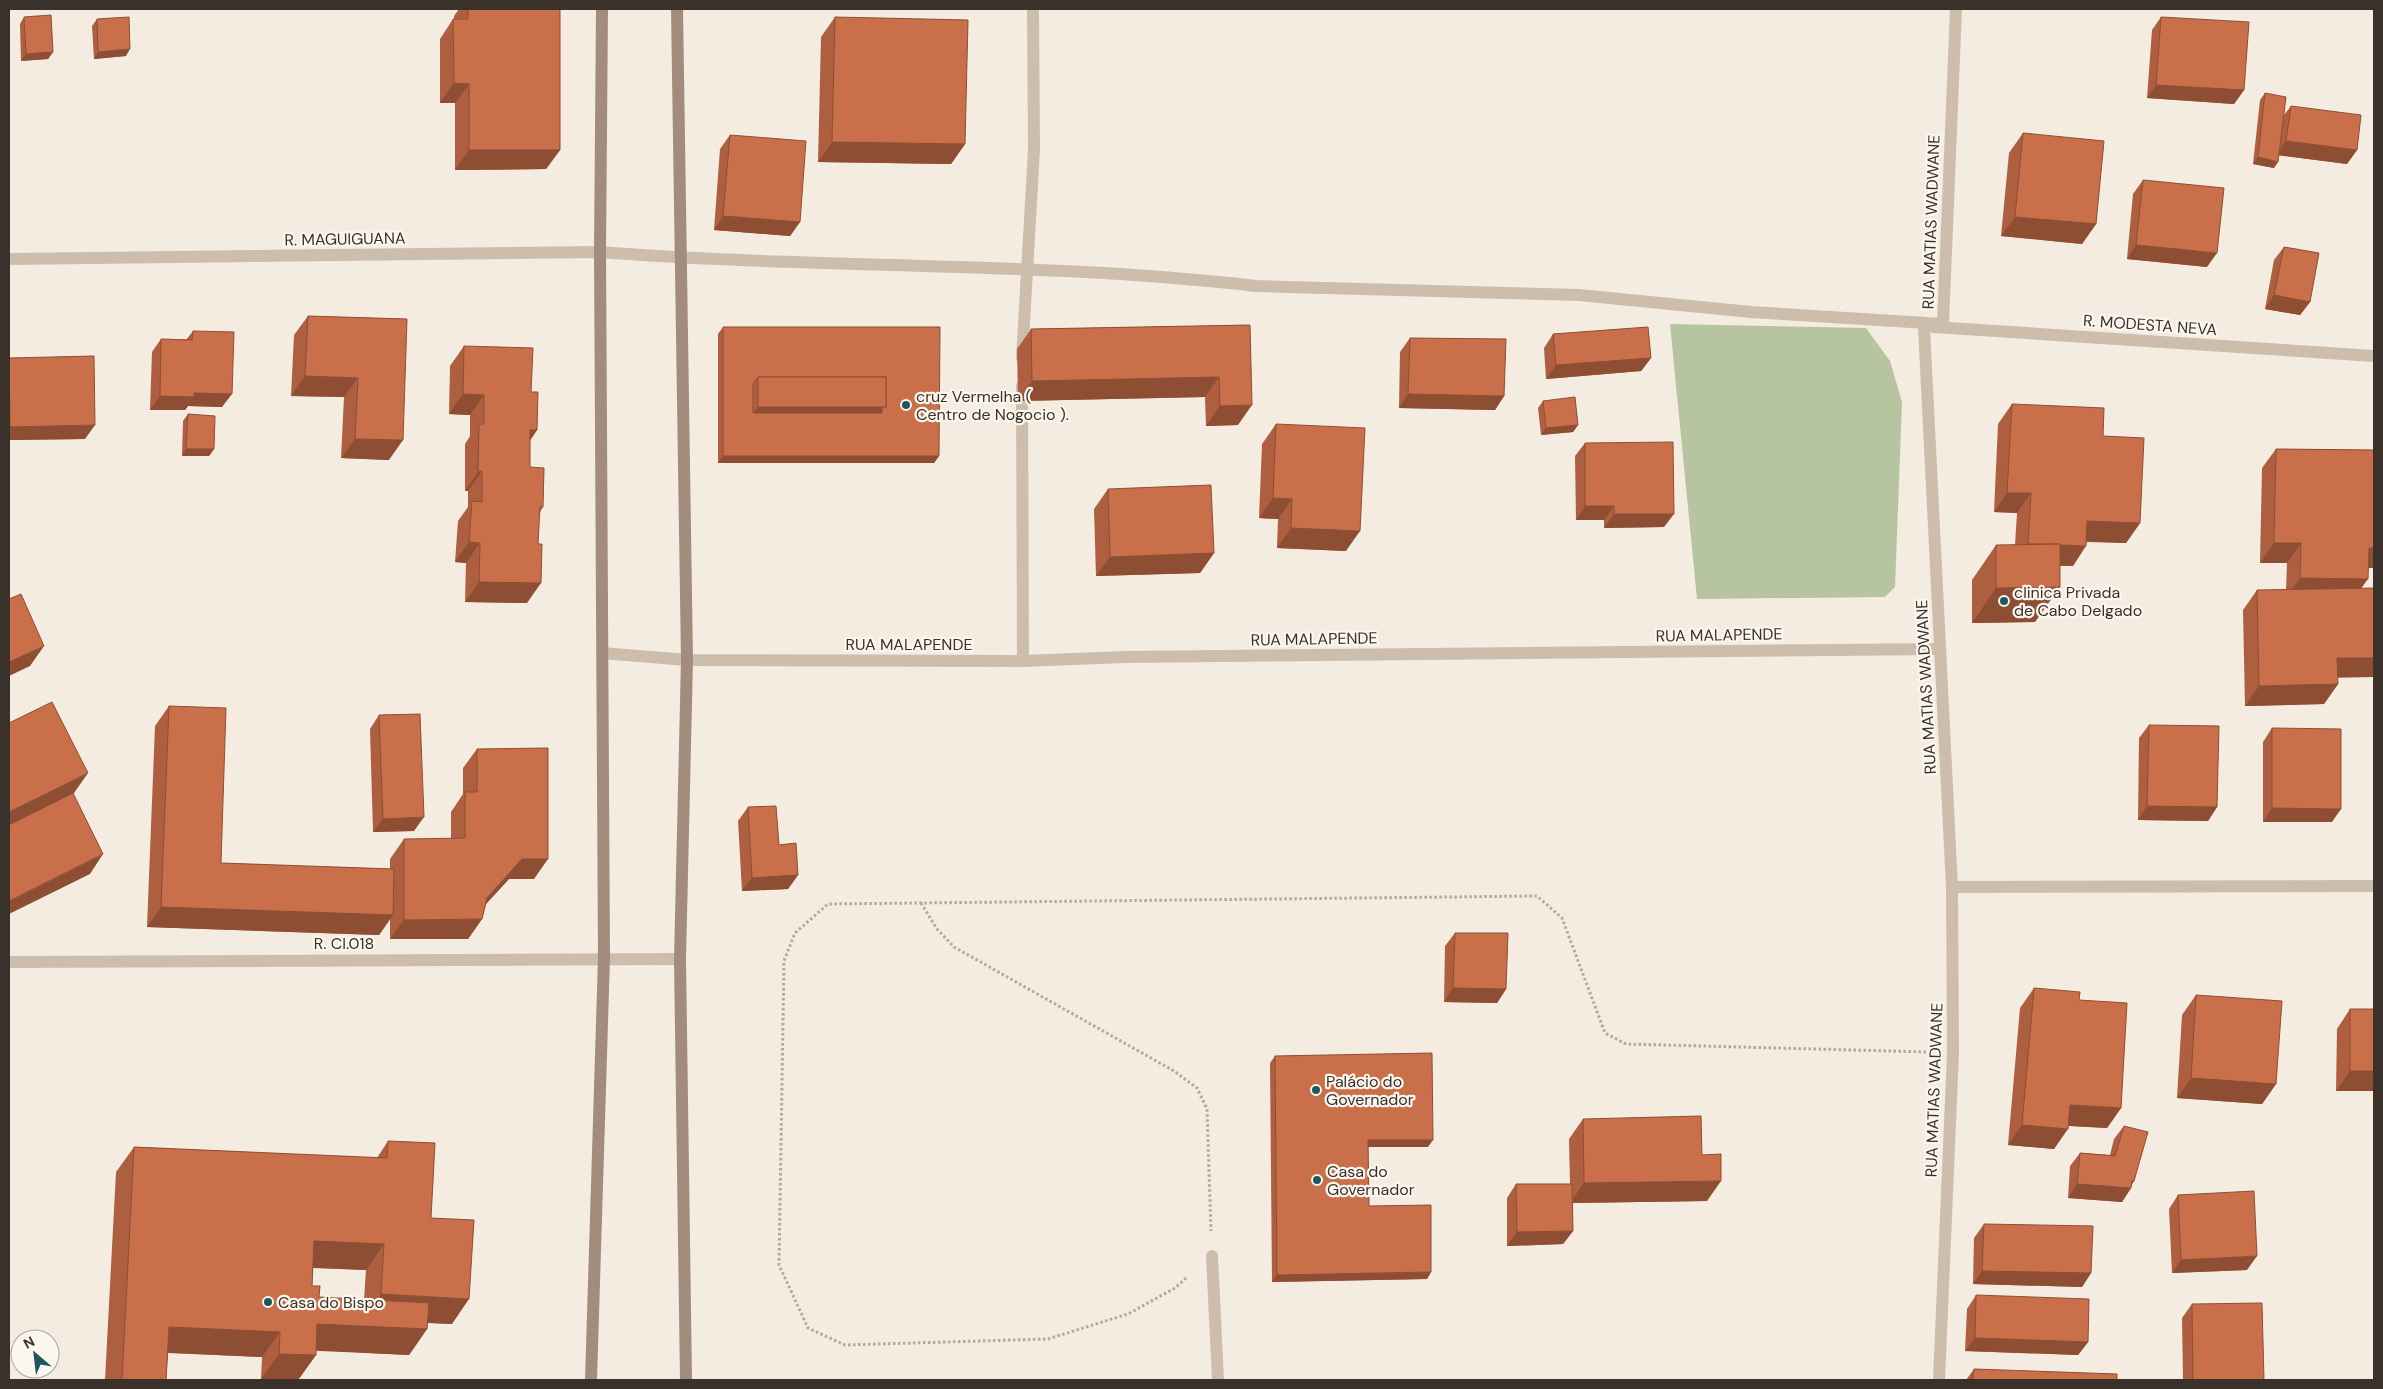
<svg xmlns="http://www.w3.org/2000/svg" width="2383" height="1389" font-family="'DM Sans',sans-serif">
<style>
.green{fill:#b6c4a0}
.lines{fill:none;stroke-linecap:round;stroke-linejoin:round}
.path{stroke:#b9a796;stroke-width:3;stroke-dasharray:2.5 2.5;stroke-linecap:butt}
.lane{stroke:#cdbdac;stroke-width:12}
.street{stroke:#cdbdac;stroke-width:12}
.secondary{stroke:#a18c7d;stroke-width:12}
.wall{fill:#ad5f40;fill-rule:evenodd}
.shaded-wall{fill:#8d4e34}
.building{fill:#c96f4a;stroke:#8d4e34;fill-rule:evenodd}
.poi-dot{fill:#1e575e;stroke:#fbf6ee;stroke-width:2}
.labels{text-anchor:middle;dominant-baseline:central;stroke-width:4.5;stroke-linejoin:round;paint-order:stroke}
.street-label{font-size:16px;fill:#3b312b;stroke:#fbf6ee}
.poi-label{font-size:16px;fill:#3b312b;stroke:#fbf6ee;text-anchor:start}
</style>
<rect width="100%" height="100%" fill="#f4ece1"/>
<polygon class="green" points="1670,324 1866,328 1890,361 1902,402 1895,587 1885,597 1697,599"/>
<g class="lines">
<g class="path">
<polyline points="921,903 937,929 954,947 1174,1071 1197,1088 1207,1109 1211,1231"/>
<polyline points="1186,1278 1175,1288 1128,1314 1048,1339 845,1345 808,1328 779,1265 784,961 795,933 828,904 1537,896 1562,918 1605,1033 1626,1044 1928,1052"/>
</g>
<polyline class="lane" points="1212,1256 1218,1380"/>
<g class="street">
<path d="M9,259L600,252C818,269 1038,261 1256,286L1579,295L1751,312L1943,324"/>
<polyline points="1934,327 2374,356"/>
<polyline points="1022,358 1034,150 1033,9"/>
<polyline points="1022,386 1023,661"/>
<polyline points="602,653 687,660 1023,661 1124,657 1940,649"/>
<polyline points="1952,887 2374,886"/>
<polyline points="9,962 680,959"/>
<polyline points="1939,1380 1953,1053 1952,887 1924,327 1943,324 1956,9"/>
</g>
<g class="secondary">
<polyline points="677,9 687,660 680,959 686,1380"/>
<polyline points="591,1380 604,958 600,252 602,9"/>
</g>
</g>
<g class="wall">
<polygon points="459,9 560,9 560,150 546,169 455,170 455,103 440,103 440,39 453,19 454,19 454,16"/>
<polygon points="24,17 53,52 48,59 21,61 20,24"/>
<polygon points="835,17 965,144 951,164 818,162 821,37"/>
<polygon points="2161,17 2244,90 2234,104 2147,98 2152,30"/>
<polygon points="97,19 126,56 94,59 92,26"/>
<polygon points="2265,93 2284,115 2291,106 2357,150 2347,164 2279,155 2274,168 2253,164 2260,100"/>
<polygon points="2023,133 2096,224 2082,244 2001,236 2009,153"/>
<polygon points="730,135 800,222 790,236 714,230 720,149"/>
<polygon points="2143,180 2207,267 2127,259 2133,194"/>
<polygon points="2284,247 2310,302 2300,315 2265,309 2274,260"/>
<polygon points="308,316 407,319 389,460 341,458 344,397 291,396 294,335"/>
<polygon points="1250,325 1238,425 1206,426 1205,397 1018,401 1017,349 1031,329"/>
<polygon points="723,327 939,456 934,463 718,463 718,334"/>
<polygon points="193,331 222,407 188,406 185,410 150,410 152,352 161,339 186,340"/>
<polygon points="1553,334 1651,358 1641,371 1546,379 1544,348"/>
<polygon points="1410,338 1504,396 1495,410 1399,408 1400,352"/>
<polygon points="464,346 531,392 537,430 530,440 530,467 543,507 540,512 527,603 465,602 466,563 455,562 458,521 468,507 468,491 465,491 465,444 470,436 470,415 449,414 450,366"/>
<polygon points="9,358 85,439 9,440"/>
<polygon points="1543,401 1578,425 1573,432 1541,435 1538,408"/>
<polygon points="2012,404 2103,436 2140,523 2126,543 2087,542 2073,566 2060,566 2035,622 1972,623 1972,580 1996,545 2015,545 2017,513 1994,512 1998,424"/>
<polygon points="188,414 214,449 209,456 182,456 183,421"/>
<polygon points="1276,424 1346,551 1277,548 1278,519 1259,518 1262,444"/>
<polygon points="1585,443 1664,527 1604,528 1604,520 1576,520 1575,456"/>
<polygon points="2276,449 2374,450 2374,568 2368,568 2361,588 2337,678 2338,684 2324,704 2245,706 2243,610 2257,590 2286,590 2287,563 2260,563 2262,468"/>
<polygon points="1108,489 1214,553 1200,573 1096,576 1094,509"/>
<polygon points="169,706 221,863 390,869 390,859 404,839 451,839 451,812 463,794 463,768 477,749 534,879 509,879 486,904 482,919 468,939 390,939 390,919 379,935 147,927 155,726"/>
<polygon points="379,715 414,831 373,832 370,729"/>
<polygon points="2149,725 2217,807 2208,821 2138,820 2139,738"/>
<polygon points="2272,728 2332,822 2263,822 2263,742"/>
<polygon points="748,807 798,875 788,889 742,891 738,821"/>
<polygon points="1455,933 1506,989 1497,1003 1444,1002 1445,946"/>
<polygon points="2034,988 2079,1000 2121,1108 2107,1128 2068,1126 2054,1149 2008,1145 2020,1008"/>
<polygon points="2196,995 2276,1084 2262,1104 2177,1098 2182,1015"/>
<polygon points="2350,1009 2374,1009 2374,1091 2336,1091 2337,1029"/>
<polygon points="1275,1056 1428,1147 1368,1147 1369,1206 1431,1272 1427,1279 1272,1282 1270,1063"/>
<polygon points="1583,1119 1702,1155 1707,1201 1572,1203 1573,1231 1563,1244 1507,1246 1507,1198 1516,1184 1570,1184 1569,1139"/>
<polygon points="2124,1126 2134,1181 2131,1185 2131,1188 2122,1202 2068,1198 2070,1166 2080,1153 2110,1155 2114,1139"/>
<path d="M388,1141L431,1218L452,1324L428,1323L427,1329L409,1355L316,1350V1355L298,1380L261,1379L262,1357L168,1353L166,1380H105L116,1172L134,1147L377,1158ZM313,1268L366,1270L364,1300L319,1297L312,1286Z"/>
<polygon points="2178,1195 2247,1270 2172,1273 2169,1209"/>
<polygon points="1984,1224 2091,1273 2082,1287 1973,1284 1974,1238"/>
<polygon points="1976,1295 2088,1342 2078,1355 1965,1351 1967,1309"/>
<polygon points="2192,1304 2264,1380 2183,1380 2182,1318"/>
<polygon points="1974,1369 2117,1380 1966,1380"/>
</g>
<g class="shaded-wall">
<polygon points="130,49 126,56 94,59 98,52"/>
<polygon points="53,52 48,59 21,61 26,54"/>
<polygon points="454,83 469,84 455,103 440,103"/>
<polygon points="2156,85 2244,90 2234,104 2147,98"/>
<polygon points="2286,141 2357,150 2347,164 2276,155"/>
<polygon points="832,142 965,144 951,164 818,162"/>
<polygon points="469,150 560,150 546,169 455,170"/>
<polygon points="2258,157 2278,162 2274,168 2253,164"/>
<polygon points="723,216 800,222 790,236 714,230"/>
<polygon points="2015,217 2096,224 2082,244 2001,236"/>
<polygon points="2136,245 2217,253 2207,267 2127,259"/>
<polygon points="2274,295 2310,302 2300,315 2265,309"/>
<polygon points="1651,358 1641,371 1546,379 1556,365"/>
<polygon points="305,376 358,378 344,397 291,396"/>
<polygon points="1219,377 1205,397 1018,401 1032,381"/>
<polygon points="194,393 232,394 222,407 188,406 185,410 150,410 160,396"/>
<polygon points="463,394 484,395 470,415 449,414"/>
<polygon points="1408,394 1504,396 1495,410 1399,408"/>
<polygon points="1252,405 1238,425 1206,426 1220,406"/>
<polygon points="758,407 886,407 877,420 748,420"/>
<polygon points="95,425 85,439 9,440 9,429 10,427"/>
<polygon points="1578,425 1573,432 1541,435 1546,428"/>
<polygon points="530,430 537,430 524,450"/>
<polygon points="355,439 403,440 389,460 341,458"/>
<polygon points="186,449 214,449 209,456 182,456"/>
<polygon points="723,456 939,456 934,463 718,463"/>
<polygon points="482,471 468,491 465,491 478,472"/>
<polygon points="2007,493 2031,493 2017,513 1994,512"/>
<polygon points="1273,498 1292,499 1278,519 1259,518"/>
<polygon points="1585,506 1614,506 1604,520 1576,520"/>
<polygon points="1614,514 1674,514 1664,527 1604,528"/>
<polygon points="2087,521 2140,523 2126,543 2073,541"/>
<polygon points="1291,528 1360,531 1346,551 1277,548"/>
<polygon points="469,542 480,543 466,563 455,562"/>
<polygon points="2274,543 2301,543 2287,563 2260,563"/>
<polygon points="2028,544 2086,546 2073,566 2014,564"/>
<polygon points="2369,548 2374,548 2374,568 2355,568"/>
<polygon points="1214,553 1200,573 1096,576 1110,557"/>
<polygon points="2300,578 2368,579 2354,598 2286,598"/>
<polygon points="479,582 541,583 527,603 465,602"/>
<polygon points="2060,587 2035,622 1972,623 1996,588"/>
<polygon points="44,646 30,666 9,676 9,662"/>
<polygon points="2337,658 2374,658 2374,677 2323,678"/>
<polygon points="2338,684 2324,704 2245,706 2259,686"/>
<polygon points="88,773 74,793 9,825 9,812"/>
<polygon points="2147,806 2217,807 2208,821 2138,820"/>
<polygon points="2272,808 2341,809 2332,822 2263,822"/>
<polygon points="424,817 414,831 373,832 383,819"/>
<polygon points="103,854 90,874 9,914 9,901"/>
<polygon points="522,859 548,859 534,879 509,879 473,918 487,898"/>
<polygon points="798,875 788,889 742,891 752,878"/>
<polygon points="161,907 393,915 379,935 147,927"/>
<polygon points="482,919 468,939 390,939 404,920"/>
<polygon points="1453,988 1506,989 1497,1003 1444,1002"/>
<polygon points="2350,1071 2374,1071 2374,1091 2336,1091"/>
<polygon points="2191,1078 2276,1084 2262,1104 2177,1098"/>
<polygon points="2070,1105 2121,1108 2107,1128 2056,1125"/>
<polygon points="2022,1125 2068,1129 2054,1149 2008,1145"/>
<polygon points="1368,1140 1433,1140 1428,1147 1363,1147"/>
<polygon points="1721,1181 1707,1201 1570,1203 1584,1183"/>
<polygon points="2132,1181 2134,1181 2130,1188 2131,1188 2122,1202 2068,1198 2077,1184"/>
<polygon points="1573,1231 1563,1244 1507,1246 1517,1232"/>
<polygon points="314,1241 384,1244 366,1270 296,1267"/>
<polygon points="2257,1256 2247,1270 2172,1273 2181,1260"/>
<polygon points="1982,1271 2091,1273 2082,1287 1973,1284"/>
<polygon points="1431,1272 1427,1279 1272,1282 1277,1275"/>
<polygon points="381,1294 469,1299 452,1324 363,1320"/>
<polygon points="317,1324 427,1329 409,1355 299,1350"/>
<polygon points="169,1327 280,1332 262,1357 151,1352"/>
<polygon points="1975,1338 2088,1342 2078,1355 1965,1351"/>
<polygon points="279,1354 316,1355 298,1380 261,1379"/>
</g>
<g class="building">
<polygon points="468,9 560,9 560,150 469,150 469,84 454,83 453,19 468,19"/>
<polygon points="51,15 53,52 26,54 24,17"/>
<polygon points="129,17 130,49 98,52 97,19"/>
<polygon points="835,17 968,20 965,144 832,142"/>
<polygon points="2161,17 2249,22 2244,90 2156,85"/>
<polygon points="2265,93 2286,97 2278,162 2258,157"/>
<polygon points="2291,106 2361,115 2357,150 2286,141"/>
<polygon points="2023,133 2104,141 2096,224 2015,217"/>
<polygon points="730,135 806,141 800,222 723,216"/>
<polygon points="2143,180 2224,188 2217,253 2136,245"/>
<polygon points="2284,247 2319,253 2310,302 2274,295"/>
<polygon points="308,316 407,319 403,440 355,439 358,378 305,376"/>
<polygon points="1250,325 1252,405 1220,406 1219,377 1032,381 1031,329"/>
<path d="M723,327H940L939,456H723ZM758,377H886V407H882V413H753V384Z"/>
<polygon points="1648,327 1651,358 1556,365 1553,334"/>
<polygon points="193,331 234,332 232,394 194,393 194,397 160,396 161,339 192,340"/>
<polygon points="1410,338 1506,339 1504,396 1408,394"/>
<polygon points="464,346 533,348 531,392 538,392 537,430 530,430 530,467 544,468 543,507 540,507 538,544 542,544 541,583 479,582 480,543 469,542 472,501 482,502 482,471 478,472 479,424 484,424 484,395 463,394"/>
<polygon points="94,356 95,425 10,427 9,358"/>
<rect x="758" y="377" width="128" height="30"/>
<polygon points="1575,397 1578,425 1546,428 1543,401"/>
<polygon points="2012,404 2104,408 2103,436 2144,438 2140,523 2087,521 2086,546 2060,545 2060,544 2028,544 2031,493 2007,493"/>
<polygon points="188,414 215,416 214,449 186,449"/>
<polygon points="1276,424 1365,428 1360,531 1291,528 1292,499 1273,498"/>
<polygon points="1673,442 1674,514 1614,514 1614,506 1585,506 1585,443"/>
<polygon points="2276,449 2374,450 2374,548 2369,548 2368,579 2300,578 2301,543 2274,543"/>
<polygon points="1211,485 1214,553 1110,557 1108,489"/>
<polygon points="2060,544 2060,587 1996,588 1996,545"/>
<polygon points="2374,588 2374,658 2337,658 2338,684 2259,686 2257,590"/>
<polygon points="21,594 44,646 9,662 9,599"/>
<polygon points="52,702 88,773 9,812 9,723"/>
<polygon points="169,706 226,708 221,863 394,869 393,915 161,907"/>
<polygon points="420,714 424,817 383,819 379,715"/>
<polygon points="2149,725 2219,726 2217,807 2147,806"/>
<polygon points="2272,728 2341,729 2341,809 2272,808"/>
<polygon points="548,748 548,859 522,859 487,898 482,919 404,920 404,839 465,838 465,792 477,792 477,749"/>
<polygon points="73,793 103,854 9,901 9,825"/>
<polygon points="776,806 779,845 796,843 798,875 752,878 748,807"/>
<polygon points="1455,933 1508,933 1506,989 1453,988"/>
<polygon points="2034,988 2080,992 2079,1000 2127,1003 2121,1108 2070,1105 2068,1129 2022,1125"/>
<polygon points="2196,995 2282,1001 2276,1084 2191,1078"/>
<rect x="2350" y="1009" width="24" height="62"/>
<polygon points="1432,1053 1433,1140 1368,1140 1369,1206 1431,1205 1431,1272 1277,1275 1275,1056"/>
<polygon points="1701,1116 1702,1155 1721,1154 1721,1181 1584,1183 1583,1119"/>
<polygon points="2124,1126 2148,1132 2134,1181 2132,1181 2131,1188 2077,1184 2080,1153 2115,1156"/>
<polygon points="388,1141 435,1143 431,1218 474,1220 469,1299 381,1294 384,1244 314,1241 312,1286 320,1286 319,1297 429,1303 427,1329 317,1324 316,1355 279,1354 280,1332 169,1327 166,1380 122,1380 134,1147 387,1158"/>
<polygon points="1516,1184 1572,1184 1573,1231 1517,1232"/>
<polygon points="2254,1191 2257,1256 2181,1260 2178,1195"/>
<polygon points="1984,1224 2093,1226 2091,1273 1982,1271"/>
<polygon points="1976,1295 2089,1299 2088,1342 1975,1338"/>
<polygon points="2262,1303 2264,1380 2193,1380 2192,1304"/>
<polygon points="1974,1369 2117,1374 2117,1380 1973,1380"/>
</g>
<g class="poi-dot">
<circle cx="906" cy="405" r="5"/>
<circle cx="2004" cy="601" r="5"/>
<circle cx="1316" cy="1090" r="5"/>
<circle cx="1317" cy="1180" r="5"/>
<circle cx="268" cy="1302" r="5"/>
</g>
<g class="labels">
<g class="street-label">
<text transform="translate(1931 222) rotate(-88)">RUA MATIAS WADWANE</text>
<text transform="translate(345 239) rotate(-1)">R. MAGUIGUANA</text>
<text transform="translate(2150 325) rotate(4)">R. MODESTA NEVA</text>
<text transform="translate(1719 635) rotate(-1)">RUA MALAPENDE</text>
<text transform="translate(1314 639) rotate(-1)">RUA MALAPENDE</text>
<text x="909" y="644">RUA MALAPENDE</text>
<text transform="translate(1926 687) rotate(-93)">RUA MATIAS WADWANE</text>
<text x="344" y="943">R. CI.018</text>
<text transform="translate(1934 1090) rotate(-88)">RUA MATIAS WADWANE</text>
</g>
<g class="poi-label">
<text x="916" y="396">cruz Vermelha (<tspan x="916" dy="18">Centro de Nogocio ).</tspan></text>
<text x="2014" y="592">clinica Privada<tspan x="2014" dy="18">de Cabo Delgado</tspan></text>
<text x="1326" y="1081">Palácio do<tspan x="1326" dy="18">Governador</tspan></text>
<text x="1327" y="1171">Casa do<tspan x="1327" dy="18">Governador</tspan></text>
<text x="278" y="1302">Casa do Bispo</text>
</g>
</g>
<rect width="2383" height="1389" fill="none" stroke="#3b312b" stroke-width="20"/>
<g transform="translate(35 1354) rotate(332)"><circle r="24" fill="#fbf6ee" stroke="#aea7a0"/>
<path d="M0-4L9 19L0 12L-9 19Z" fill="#1e575e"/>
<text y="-8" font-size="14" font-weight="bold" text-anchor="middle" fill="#3b312b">N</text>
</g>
</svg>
